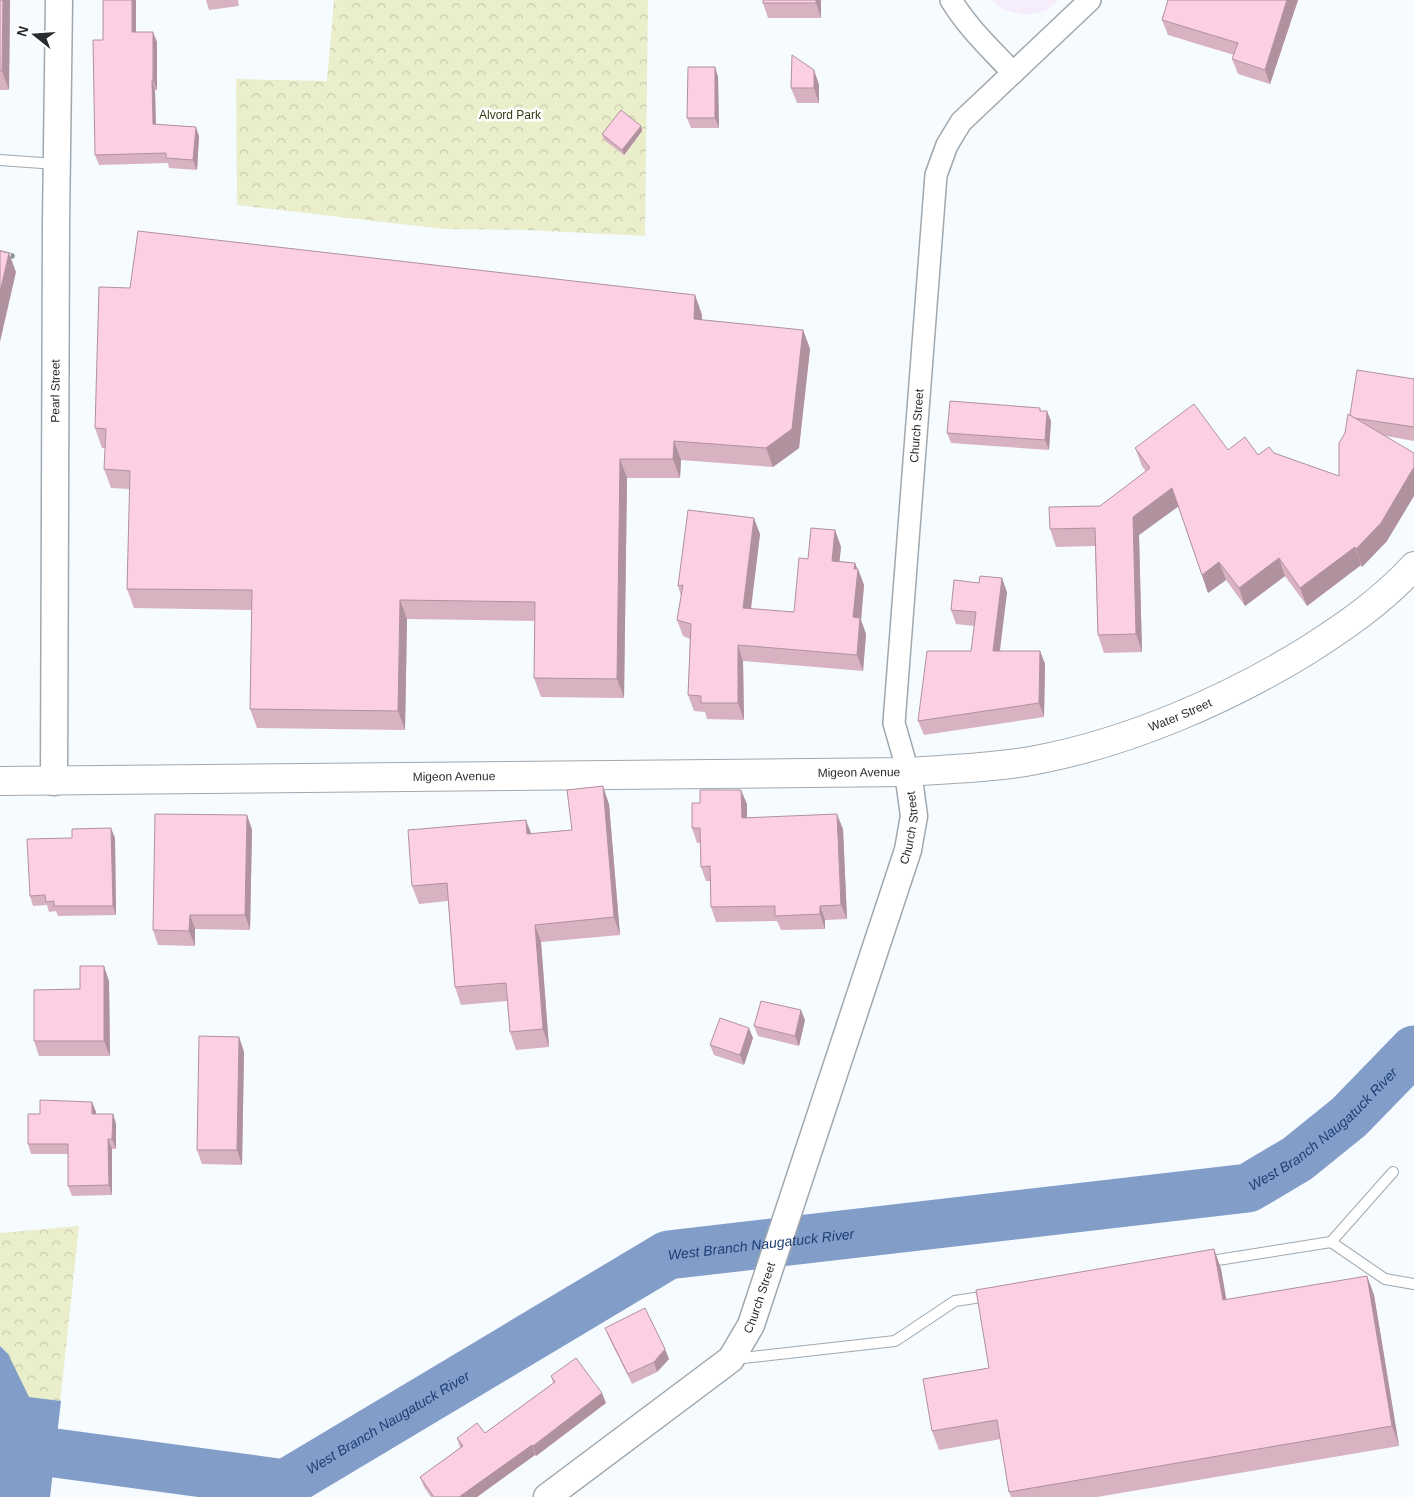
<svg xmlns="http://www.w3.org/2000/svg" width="1414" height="1497" font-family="Helvetica,sans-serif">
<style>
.education{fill:#f5ecfc}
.park{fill:url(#park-crowns)}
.water{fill:#839dc9}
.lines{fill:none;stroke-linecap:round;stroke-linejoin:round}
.river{stroke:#839dc9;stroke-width:49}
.service-casing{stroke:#a0a8ae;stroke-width:12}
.minor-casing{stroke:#a0a8ae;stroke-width:24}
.tertiary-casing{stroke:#a0a8ae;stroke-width:29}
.secondary-casing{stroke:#a0a8ae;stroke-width:30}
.service{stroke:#fff;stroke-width:10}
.minor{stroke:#fff;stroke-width:21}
.tertiary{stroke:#fff;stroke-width:26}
.secondary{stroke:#fff;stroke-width:28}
.rail-casing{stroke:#909497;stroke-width:5.5}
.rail{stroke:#fff;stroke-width:4;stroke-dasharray:11;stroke-linecap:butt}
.wall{fill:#d9b2c2}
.shaded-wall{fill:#b0919e}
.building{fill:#fccfe2;stroke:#b0919e}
.labels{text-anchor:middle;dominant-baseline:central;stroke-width:5;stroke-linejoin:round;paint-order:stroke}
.park-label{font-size:12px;fill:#373a11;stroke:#fff}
.street-label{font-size:12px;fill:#292c2e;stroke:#fff}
.water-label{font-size:14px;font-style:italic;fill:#1e3e75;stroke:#fff}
</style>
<defs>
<pattern id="park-crowns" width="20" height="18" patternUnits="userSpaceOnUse" patternTransform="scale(1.25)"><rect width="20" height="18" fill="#eaeecb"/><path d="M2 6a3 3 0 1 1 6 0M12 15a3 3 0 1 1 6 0" fill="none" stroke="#c9ccaf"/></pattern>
</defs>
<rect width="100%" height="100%" fill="#f5fbff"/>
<polygon class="education" points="991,0 1059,0 1045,11 1024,15 1002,9"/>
<g class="park">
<polygon points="334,0 648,0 645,236 527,230 443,229 237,205 236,79 327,81"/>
<polygon points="79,1226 50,1497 0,1497 0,1233"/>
</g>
<polygon class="water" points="0,1346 8,1354 29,1397 61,1401 50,1497 0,1497"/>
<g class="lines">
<path class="river" id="s1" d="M55,1453L285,1484L668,1255L1248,1188L1297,1159L1349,1117L1414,1050"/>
<g class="service-casing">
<g id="service">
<polyline points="0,160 56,164"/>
<polyline points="1331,1242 1385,1279 1414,1284"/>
<polyline points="1205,1262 1331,1242 1393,1172"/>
<polyline points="734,1359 895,1341 955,1301 988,1296"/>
</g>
</g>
<g class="minor-casing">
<g id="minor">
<path d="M951,0C967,27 991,49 1013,73"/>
<path id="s2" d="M908,772L894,723L936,175L947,145L961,122L1090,0"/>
</g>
</g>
<g class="tertiary-casing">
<g id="tertiary">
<path id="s3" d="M54,782L56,223L59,0"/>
<path id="s4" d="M547,1497L731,1359L751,1325L908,850L914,816L908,772"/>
</g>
</g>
<g class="secondary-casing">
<g id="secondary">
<path id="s5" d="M0,781L908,772C950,769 994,768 1036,760C1130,742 1227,700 1308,650C1347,625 1383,600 1414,566"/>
</g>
</g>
<use href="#service" class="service"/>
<use href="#minor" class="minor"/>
<use href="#tertiary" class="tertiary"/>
<use href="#secondary" class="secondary"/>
<g class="rail-casing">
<polyline id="rail" points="0,253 12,256"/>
</g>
<use href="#rail" class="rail"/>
</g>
<g class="wall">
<polygon points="0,0 10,0 9,90 0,90"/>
<polygon points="206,0 238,0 239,6 209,10"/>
<polygon points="821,0 821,18 768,18 763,3"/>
<polygon points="1298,0 1270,84 1238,74 1232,59 1234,55 1168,35 1162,20"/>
<polygon points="136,32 157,42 157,90 155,90 156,124 199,136 197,170 169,168 168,163 99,165 95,155 103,40"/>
<polygon points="715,67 718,77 719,128 691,128 687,118"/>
<polygon points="814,70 819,85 819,103 797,103 791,88"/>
<polygon points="642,131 624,155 604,140 602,134"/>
<polygon points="130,288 695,295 702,315 702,320 803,330 810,349 799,448 773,467 681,460 680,478 627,478 624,698 541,697 534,678 535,621 407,619 405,730 257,728 250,709 252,610 134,608 127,589 130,489 111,488 104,469 105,448 102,448 95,428"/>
<polygon points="1414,379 1414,441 1386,436 1387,541 1362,567 1361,565 1307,606 1285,576 1245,606 1226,580 1208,593 1178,506 1139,535 1142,652 1104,653 1098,635 1095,546 1056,547 1050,529 1100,506 1146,472 1142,466 1135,448 1228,450 1258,455 1274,453 1339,476 1345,433 1350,415"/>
<polygon points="1042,411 1051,421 1049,450 951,443 947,433"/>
<polygon points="835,530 841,547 839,561 855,563 864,585 861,620 866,634 863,671 743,661 744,720 707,719 705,712 694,711 688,695 690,639 683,636 677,620 681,596 678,586 760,534 751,609 794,612 808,559"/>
<polygon points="1007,592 1000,651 1040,651 1045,664 1044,717 924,735 918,721 971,651 974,626 956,624 951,610"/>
<polygon points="609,804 620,935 541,942 549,1047 516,1050 510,1032 507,1001 461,1005 455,987 448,901 419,904 412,886 531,834 572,830"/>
<polygon points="747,804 747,818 843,829 847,919 825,920 825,929 781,930 777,921 716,922 711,907 710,881 706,881 701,867 700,843 697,843 692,828"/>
<polygon points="247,815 252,830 250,930 195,929 195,946 158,945 153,930"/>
<polygon points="115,838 116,915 58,916 56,911 49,912 47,905 33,906 30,896"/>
<polygon points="109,981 110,1056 39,1056 34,1041 80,989"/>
<polygon points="805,1020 799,1046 758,1036 754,1026"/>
<polygon points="239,1037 244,1052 242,1165 202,1164 197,1150"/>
<polygon points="753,1038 744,1065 714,1055 710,1045"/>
<polygon points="92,1102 96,1112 96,1114 113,1114 116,1124 116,1149 112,1149 112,1195 72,1196 68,1186 68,1154 31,1154 28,1144"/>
<polygon points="1214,1249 1221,1269 1226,1300 1367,1276 1374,1295 1399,1446 1097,1497 1011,1497 1009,1492 1001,1439 939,1450 932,1431 989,1368"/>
<polygon points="605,1328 669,1359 657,1372 632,1384 609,1338"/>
<polygon points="551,1376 606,1403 536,1456 535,1455 477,1497 431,1497 424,1487 420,1477 460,1448 457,1438 485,1433 553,1383"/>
</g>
<g class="shaded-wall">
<polygon points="3,0 10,0 9,90 2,71"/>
<polygon points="132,0 136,0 136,42 132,32"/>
<polygon points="816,0 821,0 821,18 816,3"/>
<polygon points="1287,0 1298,0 1270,84 1265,70"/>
<polygon points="153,32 157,42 157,90 153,80"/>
<polygon points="715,67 718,77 719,128 715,118"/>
<polygon points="814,70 819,85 819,103 814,88"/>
<polygon points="152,80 155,90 156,134 153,124"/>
<polygon points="641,126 642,131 624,155 622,150"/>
<polygon points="196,127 199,136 197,170 193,160"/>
<polygon points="9,253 16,272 0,342 0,292"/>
<polygon points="695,295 702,315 701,338 694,319"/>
<polygon points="803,330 810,349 799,448 773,467 766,448"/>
<polygon points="1047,411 1051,421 1049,450 1045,440"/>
<polygon points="674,441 681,460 680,478 673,459"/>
<polygon points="620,459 627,478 624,698 617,679"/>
<polygon points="1414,467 1414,496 1387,541 1362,567 1356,549"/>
<polygon points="1172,488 1179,506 1139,535 1142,652 1136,634 1133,517"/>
<polygon points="754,518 760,534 749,624 743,608"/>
<polygon points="835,530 841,547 838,577 832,561"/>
<polygon points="1355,547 1361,565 1307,606 1300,588"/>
<polygon points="1279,558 1285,576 1245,606 1239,588"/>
<polygon points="1219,562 1226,580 1208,593 1202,575"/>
<polygon points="855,563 858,571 858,569 864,585 861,620 866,634 863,671 857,655 853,617"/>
<polygon points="1002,578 1007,592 998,664 993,651"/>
<polygon points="400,600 407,619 405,730 398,711"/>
<polygon points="738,645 743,661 744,720 738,703"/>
<polygon points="1040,651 1045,664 1044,717 1039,703"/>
<polygon points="603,786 609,804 620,935 614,917"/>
<polygon points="741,790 747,804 747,833 742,818"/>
<polygon points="837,814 843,829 847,919 841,905"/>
<polygon points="247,815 252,830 250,930 245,915"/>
<polygon points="526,820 533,838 527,834"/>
<polygon points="111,828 115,838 116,915 113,906"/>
<polygon points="820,906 825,920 825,929 820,914"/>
<polygon points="190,915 195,929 195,946 189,931"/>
<polygon points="535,925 541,942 549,1047 543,1029"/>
<polygon points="104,966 109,981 110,1056 104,1041"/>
<polygon points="801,1010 805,1020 799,1046 795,1036"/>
<polygon points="749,1028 753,1038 744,1065 740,1055"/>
<polygon points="239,1037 244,1052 242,1165 237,1150"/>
<polygon points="92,1102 96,1112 96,1124 92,1114"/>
<polygon points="113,1114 116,1124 116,1149 112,1139"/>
<polygon points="108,1139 112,1149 112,1195 109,1185"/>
<polygon points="1214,1249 1221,1269 1230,1320 1223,1300"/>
<polygon points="1367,1276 1374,1295 1399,1446 1392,1426"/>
<polygon points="665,1349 669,1359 657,1372 654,1362"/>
<polygon points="602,1393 606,1403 536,1456 533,1446"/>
<polygon points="532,1445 535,1455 477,1497 459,1497"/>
</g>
<g class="building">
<polygon points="0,0 3,0 2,71 0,71"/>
<polygon points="103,0 132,0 132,32 153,32 153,80 152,80 153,124 196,127 193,160 166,158 166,153 95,155 93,40 103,40"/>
<rect x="763" y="0" width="53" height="3"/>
<polygon points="1168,0 1287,0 1265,70 1232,59 1238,43 1162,20"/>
<polygon points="792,55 814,70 814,88 791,88"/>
<polygon points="688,67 715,67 715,118 687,118"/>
<polygon points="621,110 641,126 622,150 602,134"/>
<polygon points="138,231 695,295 694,319 803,330 792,429 766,448 674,441 673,459 620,459 617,679 534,678 535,602 400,600 398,711 250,709 252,590 127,589 130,471 104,469 106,429 95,428 99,287 130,288"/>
<polygon points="0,251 9,253 0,292"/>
<polygon points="1357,370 1414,379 1414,427 1354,418 1350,415"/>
<polygon points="950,401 1040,408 1040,411 1047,411 1045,440 947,433"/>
<polygon points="1194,404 1228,450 1245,437 1258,455 1269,447 1274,453 1339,476 1339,443 1345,433 1348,414 1414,453 1414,467 1381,523 1356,549 1355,547 1300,588 1279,558 1239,588 1219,562 1202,575 1172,488 1133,517 1136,634 1098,635 1095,528 1050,529 1049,507 1100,506 1150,468 1135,448"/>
<polygon points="688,510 754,518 743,608 794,612 799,558 808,559 811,528 835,530 832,561 855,563 854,569 858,569 853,617 860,618 857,655 738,645 738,703 701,703 701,696 688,695 691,624 677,620 683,585 678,586"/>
<polygon points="980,576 1002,578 993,651 1040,651 1039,703 918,721 927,651 971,651 976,612 951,610 954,580 979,583"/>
<polygon points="603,786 614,917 535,925 543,1029 510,1032 506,983 455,987 447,883 412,886 408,830 526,820 527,834 572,830 567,790"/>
<polygon points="700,790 741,790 742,818 837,814 841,905 820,906 820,914 775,916 775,906 711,907 710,866 701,867 700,828 692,828 692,803 700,803"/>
<polygon points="155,814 247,815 245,915 190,915 189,931 153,930"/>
<polygon points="111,828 113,906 54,906 54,901 46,902 45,895 30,896 27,839 72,838 72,829"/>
<polygon points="80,966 104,966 104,1041 34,1041 34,990 80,989"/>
<polygon points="761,1001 801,1010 795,1036 754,1026"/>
<polygon points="720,1018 749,1028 740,1055 710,1045"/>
<polygon points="199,1036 239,1037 237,1150 197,1150"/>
<polygon points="40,1100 92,1102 92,1114 113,1114 112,1139 108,1139 109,1185 68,1186 68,1144 28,1144 28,1114 40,1114"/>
<polygon points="1214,1249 1223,1300 1367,1276 1392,1426 1009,1492 997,1420 932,1431 923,1379 989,1368 976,1290"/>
<polygon points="645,1308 665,1349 654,1362 628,1374 605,1328"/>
<polygon points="576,1358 602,1393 533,1446 532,1445 459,1497 434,1497 420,1477 463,1446 457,1438 477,1423 485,1433 555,1382 551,1376"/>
</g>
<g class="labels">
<g class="park-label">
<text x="510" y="115">Alvord Park</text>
</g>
<g class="street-label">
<text stroke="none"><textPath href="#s3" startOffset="391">Pearl Street</textPath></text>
<text stroke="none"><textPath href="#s2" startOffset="349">Church Street</textPath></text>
<text stroke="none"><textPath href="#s5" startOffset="1188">Water Street</textPath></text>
<text stroke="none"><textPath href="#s5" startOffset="859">Migeon Avenue</textPath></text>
<text stroke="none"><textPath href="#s5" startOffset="454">Migeon Avenue</textPath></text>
<text stroke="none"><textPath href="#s4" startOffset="792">Church Street</textPath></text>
<text stroke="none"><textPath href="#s4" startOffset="298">Church Street</textPath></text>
</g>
<g class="water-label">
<text stroke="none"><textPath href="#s1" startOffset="1358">West Branch Naugatuck River</textPath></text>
<text stroke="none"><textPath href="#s1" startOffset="772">West Branch Naugatuck River</textPath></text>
<text stroke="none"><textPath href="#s1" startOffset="352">West Branch Naugatuck River</textPath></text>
</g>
</g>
<g transform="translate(35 35) rotate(287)" stroke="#ffffff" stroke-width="4" paint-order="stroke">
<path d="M0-4L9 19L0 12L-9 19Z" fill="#292c2e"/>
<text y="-8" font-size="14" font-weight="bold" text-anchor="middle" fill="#292c2e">N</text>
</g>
</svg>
